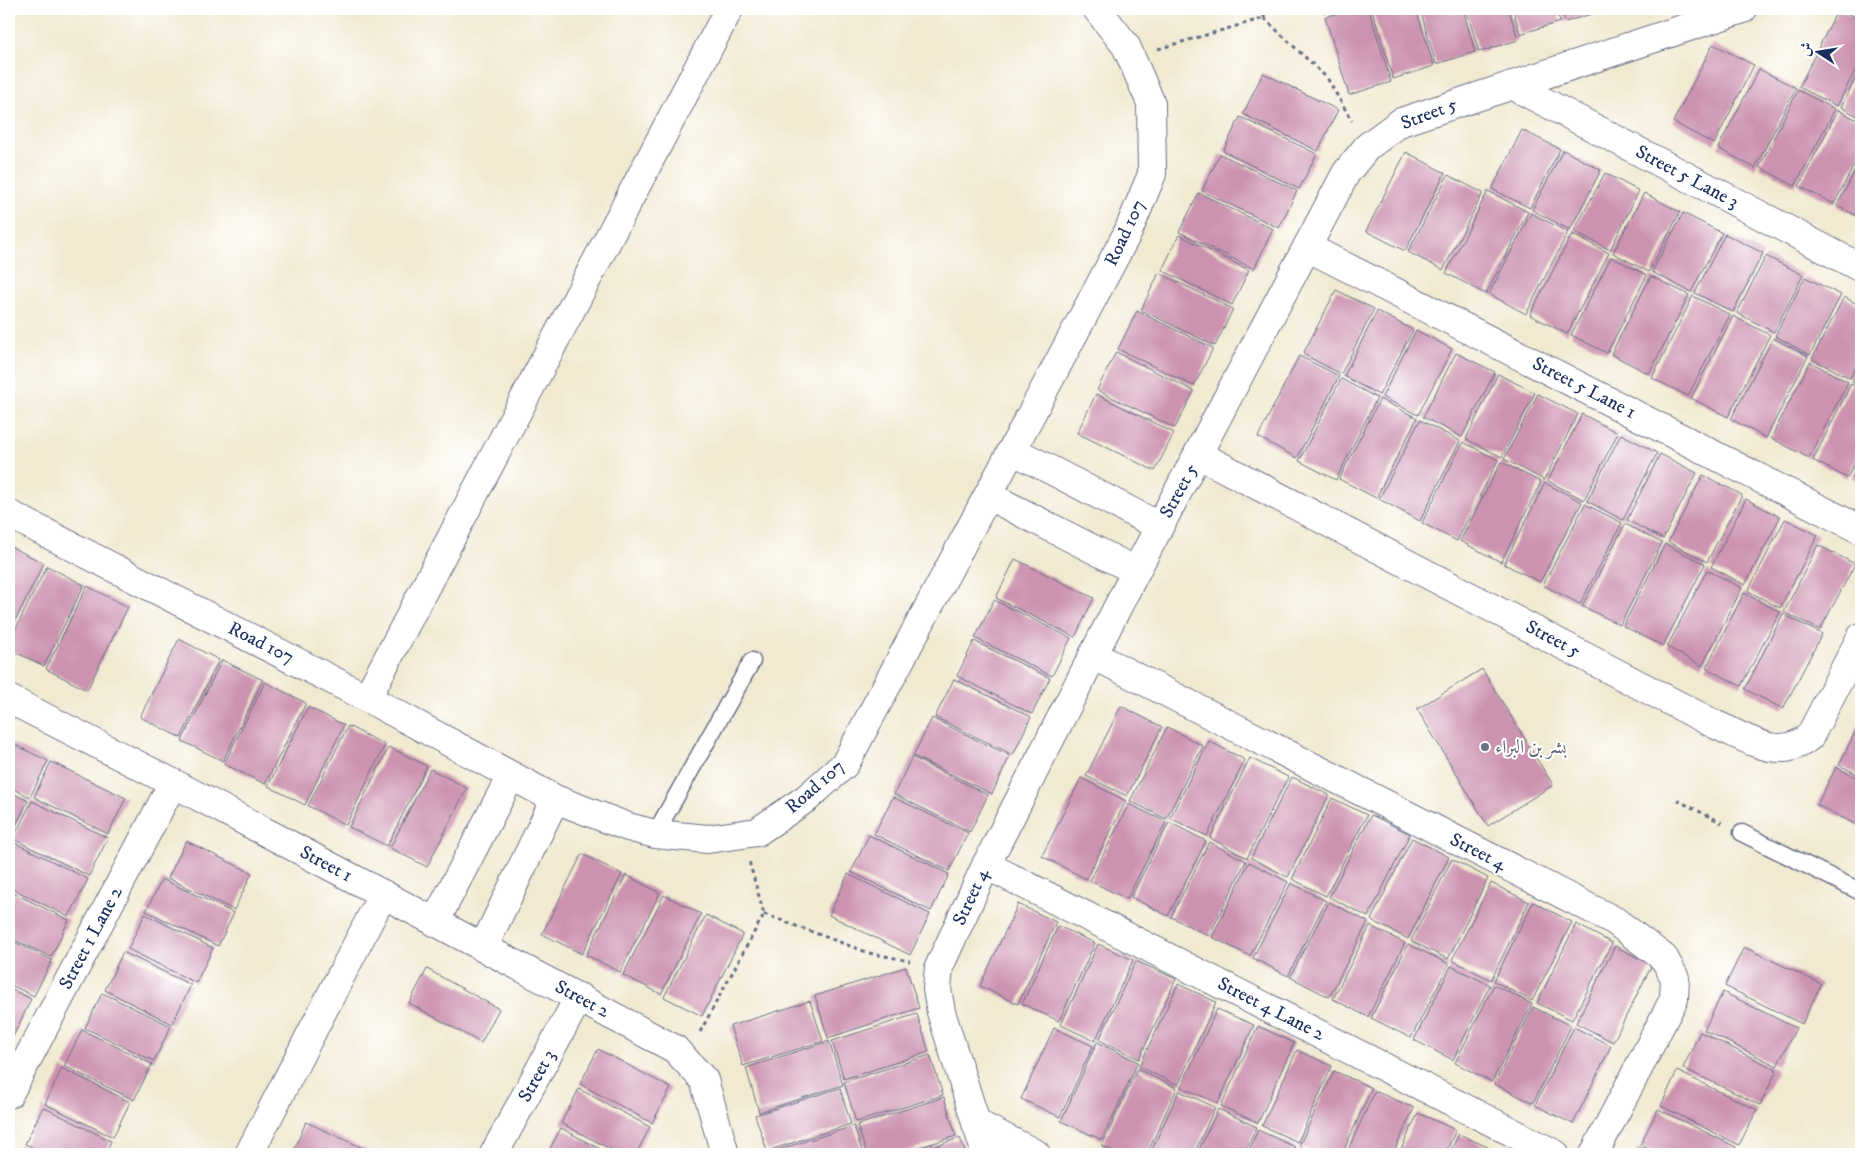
<svg xmlns="http://www.w3.org/2000/svg" width="1870" height="1163" font-family="'IM FELL DW Pica',Amiri,serif">
<style>
.building{fill:#cc93b0}
.lines{fill:none;stroke-linecap:round;stroke-linejoin:round}
.lane-casing{stroke:#667086;stroke-width:19}
.street-casing{stroke:#667086;stroke-width:30}
.path{stroke:#667086;stroke-width:3;stroke-dasharray:4 4;stroke-linecap:butt}
.lane{stroke:#fff;stroke-width:16}
.street{stroke:#fff;stroke-width:28}
.worship-dot{fill:#6b7280;stroke:#fff;stroke-width:2}
.labels{text-anchor:middle;dominant-baseline:central;stroke-width:4;stroke-linejoin:round;paint-order:stroke}
.street-label{font-size:19px;fill:#1b2f5e;stroke:#fff}
.worship-label{font-size:19px;fill:#5b616d;stroke:#fff;text-anchor:start}
</style>
<rect width="100%" height="100%" fill="#fff"/>
<filter id="ink" filterUnits="userSpaceOnUse"><feTurbulence type="fractalNoise" baseFrequency=".02" numOctaves="2"/><feDisplacementMap in="SourceGraphic" scale="10" xChannelSelector="R" yChannelSelector="G"/><feConvolveMatrix kernelMatrix="1 2 1 2 8 2 1 2 1" color-interpolation-filters="sRGB"/></filter>
<filter id="wash" filterUnits="userSpaceOnUse"><feTurbulence type="fractalNoise" baseFrequency=".0096" numOctaves="4" result="noise"/><feDisplacementMap in="SourceGraphic" scale="20" xChannelSelector="R" yChannelSelector="G"/><feGaussianBlur stdDeviation="1.12" result="paint"/><feColorMatrix in="noise" values="0 0 0 0 0 0 0 0 0 0 0 0 0 0 0 0 0 1.4 0 .05"/><feComposite in="paint" operator="in"/></filter>
<g filter="url(#wash)">
<rect width="100%" height="100%" fill="#f1e9d0"/>
<g id="blocks">
<g class="building">
<polygon points="1323,9 1335,9 1324,13"/>
<polygon points="1352,9 1369,9 1391,82 1349,95 1325,17"/>
<polygon points="1372,9 1416,9 1434,66 1393,79"/>
<polygon points="1420,9 1463,9 1475,52 1436,64"/>
<polygon points="1466,9 1509,9 1518,40 1479,52"/>
<polygon points="1513,9 1556,9 1560,22 1520,34"/>
<polygon points="1561,9 1608,9 1565,22"/>
<polygon points="1609,9 1622,9 1611,13"/>
<polygon points="1838,9 1861,20 1861,59 1837,106 1799,87"/>
<polygon points="1713,44 1754,65 1714,144 1673,122"/>
<polygon points="1861,67 1861,118 1841,107"/>
<polygon points="1759,69 1796,88 1755,168 1718,148"/>
<polygon points="1263,73 1338,110 1318,151 1243,114"/>
<polygon points="1798,90 1835,109 1795,186 1759,167"/>
<polygon points="1838,110 1861,122 1861,151 1834,204 1799,186"/>
<polygon points="1240,117 1317,154 1299,189 1223,151"/>
<polygon points="1522,130 1560,149 1530,208 1492,189"/>
<polygon points="1563,150 1601,170 1570,230 1532,210"/>
<polygon points="1406,152 1445,173 1405,251 1366,231"/>
<polygon points="1220,154 1297,191 1279,228 1202,191"/>
<polygon points="1861,159 1861,218 1837,206"/>
<polygon points="1605,173 1639,191 1610,250 1574,231"/>
<polygon points="1448,175 1483,193 1443,270 1408,252"/>
<polygon points="1488,191 1528,212 1486,294 1446,273"/>
<polygon points="1199,193 1273,229 1254,269 1179,232"/>
<polygon points="1644,193 1680,212 1649,272 1613,253"/>
<polygon points="1531,213 1568,232 1526,314 1489,294"/>
<polygon points="1683,213 1722,233 1691,292 1652,272"/>
<polygon points="1572,234 1609,253 1567,334 1530,315"/>
<polygon points="1725,234 1763,253 1733,312 1695,293"/>
<polygon points="1179,235 1249,270 1232,305 1162,270"/>
<polygon points="1766,256 1803,275 1774,332 1737,313"/>
<polygon points="1611,257 1647,275 1607,353 1571,335"/>
<polygon points="1159,273 1233,309 1215,346 1141,310"/>
<polygon points="1651,276 1689,295 1649,374 1611,354"/>
<polygon points="1805,277 1841,295 1810,355 1775,336"/>
<polygon points="1336,290 1374,309 1341,374 1303,354"/>
<polygon points="1693,296 1730,315 1688,396 1652,378"/>
<polygon points="1844,297 1861,306 1861,357 1850,378 1812,359"/>
<polygon points="1137,311 1213,348 1194,386 1118,349"/>
<polygon points="1377,311 1413,330 1379,395 1344,376"/>
<polygon points="1733,316 1770,335 1728,417 1691,398"/>
<polygon points="1416,330 1452,349 1418,415 1382,397"/>
<polygon points="1773,338 1808,356 1766,438 1731,419"/>
<polygon points="1116,352 1194,391 1175,428 1097,390"/>
<polygon points="1456,353 1495,372 1462,437 1423,417"/>
<polygon points="1299,356 1339,376 1297,458 1258,437"/>
<polygon points="1810,362 1848,382 1809,458 1771,438"/>
<polygon points="1861,365 1861,386 1852,382"/>
<polygon points="1498,374 1535,393 1502,457 1466,439"/>
<polygon points="1341,379 1377,398 1336,480 1299,461"/>
<polygon points="1851,384 1861,389 1861,450 1847,478 1813,460"/>
<polygon points="1096,394 1174,433 1155,471 1077,433"/>
<polygon points="1538,394 1578,414 1544,480 1504,459"/>
<polygon points="1380,399 1417,418 1376,498 1339,479"/>
<polygon points="1582,414 1618,433 1584,500 1548,481"/>
<polygon points="1420,420 1460,441 1420,521 1379,499"/>
<polygon points="1621,434 1657,453 1623,520 1587,501"/>
<polygon points="1463,442 1498,460 1457,541 1422,523"/>
<polygon points="1660,454 1697,473 1663,539 1627,520"/>
<polygon points="1861,460 1861,482 1852,478"/>
<polygon points="1501,462 1541,482 1501,562 1460,541"/>
<polygon points="1703,475 1742,495 1707,562 1668,542"/>
<polygon points="1545,483 1582,502 1540,582 1504,564"/>
<polygon points="1746,499 1780,517 1745,585 1711,567"/>
<polygon points="1585,504 1622,523 1580,604 1543,585"/>
<polygon points="1785,519 1818,535 1780,608 1748,591"/>
<polygon points="1625,524 1662,543 1620,625 1582,606"/>
<polygon points="1665,544 1705,564 1663,646 1623,626"/>
<polygon points="1818,545 1855,564 1820,630 1784,612"/>
<polygon points="9,546 44,563 9,633"/>
<polygon points="1015,559 1094,598 1075,637 996,598"/>
<polygon points="47,566 84,585 44,666 9,649 9,642"/>
<polygon points="1707,570 1742,588 1702,666 1667,647"/>
<polygon points="87,586 128,607 87,690 46,669"/>
<polygon points="1744,593 1780,612 1741,686 1706,668"/>
<polygon points="994,600 1071,638 1052,676 975,638"/>
<polygon points="1783,614 1822,634 1783,709 1745,689"/>
<polygon points="179,639 219,660 181,738 140,717"/>
<polygon points="974,641 1050,678 1032,714 957,676"/>
<polygon points="222,660 263,680 223,761 182,741"/>
<polygon points="1482,669 1553,785 1488,826 1417,709"/>
<polygon points="954,679 1031,717 1013,755 935,717"/>
<polygon points="265,682 306,703 265,784 224,764"/>
<polygon points="1121,706 1162,727 1127,796 1086,776"/>
<polygon points="308,707 344,725 305,805 268,786"/>
<polygon points="932,718 1010,756 992,794 913,756"/>
<polygon points="348,726 385,745 346,825 308,806"/>
<polygon points="1858,726 1861,727 1861,776 1839,765"/>
<polygon points="1167,727 1203,746 1166,819 1130,801"/>
<polygon points="1209,741 1245,760 1207,836 1170,818"/>
<polygon points="9,742 48,761 30,797 9,787"/>
<polygon points="389,747 427,766 387,846 349,827"/>
<polygon points="912,757 988,795 970,832 894,794"/>
<polygon points="1250,758 1288,777 1247,858 1210,838"/>
<polygon points="51,762 126,798 108,834 34,797"/>
<polygon points="1836,767 1861,780 1861,827 1817,805"/>
<polygon points="430,769 467,788 427,867 390,848"/>
<polygon points="1292,777 1329,795 1288,877 1251,858"/>
<polygon points="1081,778 1126,801 1086,879 1042,856"/>
<polygon points="9,791 28,801 9,839"/>
<polygon points="893,797 968,833 949,871 874,834"/>
<polygon points="1332,798 1367,815 1326,896 1292,879"/>
<polygon points="32,801 108,838 89,876 13,839"/>
<polygon points="1129,804 1166,822 1127,899 1090,881"/>
<polygon points="1371,815 1410,834 1368,917 1329,897"/>
<polygon points="1169,822 1206,841 1168,916 1131,897"/>
<polygon points="869,835 949,874 931,911 851,872"/>
<polygon points="1412,838 1449,857 1408,939 1371,920"/>
<polygon points="186,841 252,873 234,910 168,878"/>
<polygon points="1209,842 1246,861 1209,936 1171,917"/>
<polygon points="15,843 88,879 69,917 9,887 9,856"/>
<polygon points="582,854 622,874 582,954 542,934"/>
<polygon points="1452,859 1488,878 1448,959 1411,941"/>
<polygon points="1249,862 1288,882 1250,956 1212,937"/>
<polygon points="848,874 930,914 910,955 829,915"/>
<polygon points="626,875 660,893 620,972 586,955"/>
<polygon points="162,879 234,913 218,946 146,911"/>
<polygon points="1291,883 1326,901 1288,976 1253,958"/>
<polygon points="1491,883 1529,902 1491,980 1452,960"/>
<polygon points="9,891 69,920 51,957 9,937"/>
<polygon points="664,895 701,914 661,994 623,975"/>
<polygon points="1329,902 1368,922 1329,997 1290,977"/>
<polygon points="1533,902 1572,922 1532,1001 1494,981"/>
<polygon points="1018,904 1056,922 1018,1004 980,986"/>
<polygon points="145,914 213,948 196,983 128,949"/>
<polygon points="706,915 743,934 702,1016 664,997"/>
<polygon points="1576,924 1612,943 1572,1020 1537,1003"/>
<polygon points="1058,926 1095,943 1059,1021 1022,1004"/>
<polygon points="1370,926 1405,943 1368,1017 1333,999"/>
<polygon points="9,939 52,960 34,996 9,984"/>
<polygon points="1098,944 1133,960 1095,1041 1061,1025"/>
<polygon points="1408,944 1449,964 1411,1038 1371,1018"/>
<polygon points="1615,946 1652,965 1613,1042 1576,1023"/>
<polygon points="1744,947 1821,984 1802,1024 1725,986"/>
<polygon points="123,952 191,985 172,1024 105,990"/>
<polygon points="1136,961 1176,979 1139,1059 1099,1040"/>
<polygon points="1451,966 1490,985 1453,1060 1414,1040"/>
<polygon points="906,967 919,1008 828,1038 815,996"/>
<polygon points="427,969 499,1009 481,1043 409,1003"/>
<polygon points="1178,984 1216,1002 1178,1085 1139,1067"/>
<polygon points="1494,985 1532,1004 1492,1082 1455,1063"/>
<polygon points="9,988 31,999 12,1039 9,1037"/>
<polygon points="1723,992 1796,1028 1777,1066 1704,1030"/>
<polygon points="102,993 171,1026 154,1061 85,1028"/>
<polygon points="810,1001 823,1041 743,1066 730,1026"/>
<polygon points="1533,1007 1571,1026 1533,1103 1494,1084"/>
<polygon points="1217,1009 1254,1025 1218,1103 1181,1087"/>
<polygon points="917,1014 929,1052 844,1079 832,1041"/>
<polygon points="1258,1026 1294,1043 1258,1123 1221,1106"/>
<polygon points="1574,1027 1611,1046 1573,1124 1535,1105"/>
<polygon points="1054,1028 1093,1046 1060,1117 1021,1099"/>
<polygon points="82,1030 152,1064 134,1100 64,1066"/>
<polygon points="1700,1032 1777,1070 1760,1105 1683,1068"/>
<polygon points="829,1041 843,1085 759,1112 746,1068"/>
<polygon points="1097,1042 1138,1062 1102,1140 1061,1121"/>
<polygon points="598,1049 671,1088 652,1123 580,1084"/>
<polygon points="1297,1050 1332,1066 1298,1142 1262,1126"/>
<polygon points="930,1055 943,1095 856,1122 844,1082"/>
<polygon points="62,1068 130,1102 113,1137 45,1104"/>
<polygon points="1137,1069 1177,1088 1147,1154 1120,1154 1102,1146"/>
<polygon points="1334,1071 1372,1088 1342,1154 1318,1154 1299,1146"/>
<polygon points="1677,1071 1757,1110 1739,1145 1661,1106"/>
<polygon points="840,1088 851,1124 767,1151 755,1115"/>
<polygon points="579,1089 650,1127 636,1154 620,1154 561,1123"/>
<polygon points="1179,1091 1215,1107 1194,1154 1150,1154"/>
<polygon points="1375,1091 1414,1108 1393,1154 1346,1154"/>
<polygon points="944,1097 956,1136 898,1154 867,1154 857,1125"/>
<polygon points="43,1107 111,1141 105,1154 47,1154 25,1144"/>
<polygon points="1218,1109 1257,1127 1244,1154 1197,1154"/>
<polygon points="1658,1109 1736,1147 1732,1154 1659,1154 1640,1145"/>
<polygon points="1418,1113 1456,1130 1445,1154 1399,1154"/>
<polygon points="306,1122 376,1154 292,1154"/>
<polygon points="854,1126 863,1154 772,1154 771,1152"/>
<polygon points="561,1128 609,1154 547,1154"/>
<polygon points="1258,1130 1295,1147 1291,1154 1247,1154"/>
<polygon points="1459,1134 1496,1151 1494,1154 1449,1154"/>
<polygon points="960,1138 966,1154 910,1154"/>
<polygon points="24,1147 38,1154 21,1154"/>
<polygon points="1638,1148 1651,1154 1635,1154"/>
</g>
</g>
</g>
<g filter="url(#ink)">
<use href="#blocks" fill-opacity="0" stroke="#667086" stroke-width="1"/>
<g class="lines">
<g class="lane-casing">
<g id="lane">
<polyline points="1742,833 1861,892"/>
<polyline points="655,834 752,661"/>
</g>
</g>
<g class="street-casing">
<g id="street">
<polyline points="1512,85 1861,268"/>
<polyline points="1307,247 1861,530"/>
<polyline points="1012,450 1159,526"/>
<path d="M1199,455L1716,725C1748,738 1780,763 1810,736L1861,637"/>
<polyline points="989,496 1136,571"/>
<polyline points="9,514 367,698 555,799 628,827 655,834 708,839 757,832 807,798 845,764 1128,232 1152,174 1151,103 1126,46 1097,9"/>
<polyline points="1093,655 1615,921 1664,958 1675,978 1674,999 1594,1154"/>
<polyline points="367,698 729,9"/>
<polyline points="9,699 173,783 675,1049 704,1080 725,1154"/>
<polyline points="986,865 1555,1154"/>
<polyline points="435,922 511,776"/>
<polyline points="483,948 555,799"/>
<polyline points="9,1094 173,783"/>
<polyline points="976,1123 1036,1154"/>
<polyline points="249,1154 383,894"/>
<polyline points="494,1154 579,997"/>
<polyline points="986,1154 941,1012 937,989 939,967 986,865 1136,571 1346,173 1367,147 1401,122 1743,9"/>
</g>
</g>
<g class="path">
<polyline points="1264,18 1327,78 1352,121"/>
<polyline points="1264,18 1265,9"/>
<polyline points="1158,49 1264,18"/>
<polyline points="1677,800 1722,823"/>
<polyline points="764,914 869,953 910,961"/>
<polyline points="700,1032 764,914 749,861"/>
</g>
<use href="#lane" class="lane"/>
<use href="#street" class="street"/>
</g>
</g>
<circle class="worship-dot" cx="1485" cy="747" r="5"/>
<g class="labels">
<g class="street-label">
<text transform="translate(1429 114) rotate(-21)">Street 5</text>
<text transform="translate(1687 177) rotate(28)">Street 5 Lane 3</text>
<text transform="translate(1125 233) rotate(-65)">Road 107</text>
<text transform="translate(1584 388) rotate(27)">Street 5 Lane 1</text>
<text transform="translate(1179 491) rotate(-61)">Street 5</text>
<text transform="translate(1553 639) rotate(28)">Street 5</text>
<text transform="translate(261 643) rotate(27)">Road 107</text>
<text transform="translate(815 787) rotate(-41)">Road 107</text>
<text transform="translate(1478 852) rotate(27)">Street 4</text>
<text transform="translate(326 864) rotate(28)">Street 1</text>
<text transform="translate(971 897) rotate(-65)">Street 4</text>
<text transform="translate(91 938) rotate(-62)">Street 1 Lane 2</text>
<text transform="translate(582 999) rotate(28)">Street 2</text>
<text transform="translate(1271 1009) rotate(27)">Street 4 Lane 2</text>
<text transform="translate(537 1076) rotate(-61)">Street 3</text>
</g>
<g class="worship-label">
<text x="1495" y="747">بشر بن البراء</text>
</g>
</g>
<rect width="1870" height="1163" fill="none" stroke="#fff" stroke-width="30"/>
<g transform="translate(1818 52) rotate(282)" stroke="#ffffff" stroke-width="4" paint-order="stroke">
<path d="M0-4L9 19L0 12L-9 19Z" fill="#1b2f5e"/>
<text y="-8" font-size="14" font-weight="bold" text-anchor="middle" fill="#1b2f5e">ش</text>
</g>
</svg>
